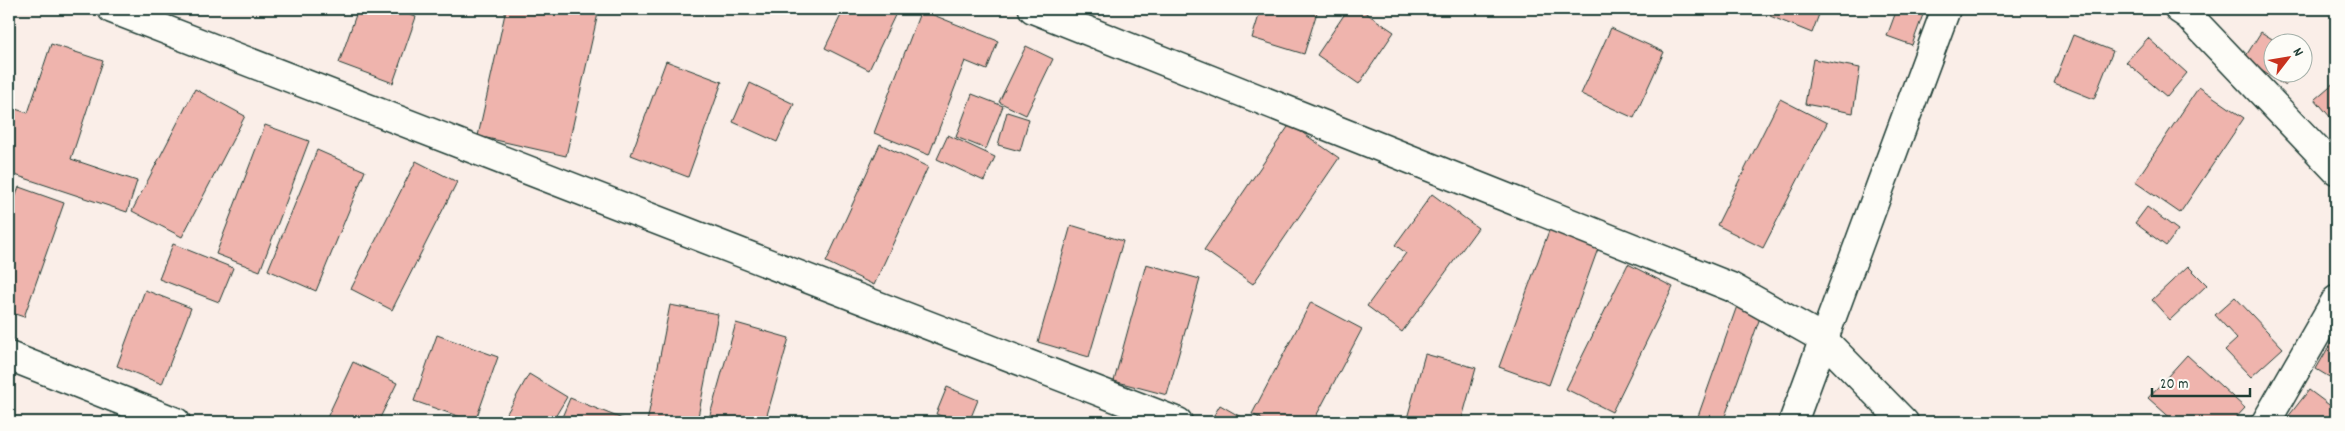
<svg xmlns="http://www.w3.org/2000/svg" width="2345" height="431" font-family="Dekko,sans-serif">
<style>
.building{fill:#efb4ad;stroke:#1f3d34}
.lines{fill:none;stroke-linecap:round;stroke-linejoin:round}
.minor-casing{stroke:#1f3d34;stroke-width:31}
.minor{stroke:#fdfcf7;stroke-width:28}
</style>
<rect width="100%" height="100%" fill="#faeee8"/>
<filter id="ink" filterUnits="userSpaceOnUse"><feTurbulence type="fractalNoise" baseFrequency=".02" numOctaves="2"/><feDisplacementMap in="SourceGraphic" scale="10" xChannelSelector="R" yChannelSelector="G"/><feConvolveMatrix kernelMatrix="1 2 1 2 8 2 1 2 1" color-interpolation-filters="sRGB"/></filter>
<g filter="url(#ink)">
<g class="building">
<polygon points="358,9 394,9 416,17 393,83 339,63"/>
<polygon points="506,9 599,9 566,156 478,136"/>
<polygon points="844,9 898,9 869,70 825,48"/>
<polygon points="1261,9 1318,9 1304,54 1252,38"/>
<polygon points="1348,9 1360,9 1394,32 1359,84 1317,55"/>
<polygon points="1773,9 1821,9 1812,33 1770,16"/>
<polygon points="1897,9 1925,9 1912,45 1887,36"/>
<polygon points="921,10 998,41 987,70 965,61 929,155 874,133"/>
<polygon points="1611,28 1664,52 1634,118 1581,94"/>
<polygon points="2261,32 2277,42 2272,42 2272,72 2294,72 2285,86 2244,59"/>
<polygon points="2073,35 2113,51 2094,99 2054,83"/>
<polygon points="2148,38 2187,73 2167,97 2126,62"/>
<polygon points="51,44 103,61 71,159 137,181 127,212 9,173 9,107 28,113"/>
<polygon points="1026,46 1053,59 1026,115 999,102"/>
<polygon points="1813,59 1860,68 1853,113 1805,104"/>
<polygon points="666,61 722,82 688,177 631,155"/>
<polygon points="2336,81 2336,124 2315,99"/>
<polygon points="750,83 794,104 777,142 733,122"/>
<polygon points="2199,87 2244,118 2180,213 2135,182"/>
<polygon points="195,89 245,116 182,237 132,211"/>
<polygon points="972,94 1003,106 986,149 956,137"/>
<polygon points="1780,99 1827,123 1763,248 1717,225"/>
<polygon points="1007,112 1029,119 1020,151 998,145"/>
<polygon points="1290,124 1339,158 1253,284 1204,250"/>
<polygon points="265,125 309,141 260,271 216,254"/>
<polygon points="948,135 995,157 984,181 937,159"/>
<polygon points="880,144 928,167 874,285 826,262"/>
<polygon points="317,150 365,171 316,291 268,270"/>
<polygon points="416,161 457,182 392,310 351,289"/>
<polygon points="19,187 64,203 24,317 9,312 9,215"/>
<polygon points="1432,194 1478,228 1402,332 1367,306 1406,253 1395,245"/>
<polygon points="2147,207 2178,230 2166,246 2135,223"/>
<polygon points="1071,225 1123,241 1089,357 1038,342"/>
<polygon points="1550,228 1599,246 1549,385 1499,367"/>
<polygon points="173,244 233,268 219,302 159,279"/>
<polygon points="1146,264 1200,279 1167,395 1114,381"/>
<polygon points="1628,264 1673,287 1612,412 1566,389"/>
<polygon points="2188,266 2207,285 2170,320 2152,300"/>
<polygon points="145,290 191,308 162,384 117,366"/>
<polygon points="2235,297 2283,348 2251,377 2225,350 2237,339 2215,315"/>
<polygon points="1311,302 1362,329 1313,422 1267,422 1252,414"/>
<polygon points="1738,303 1762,312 1723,422 1696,422"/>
<polygon points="670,305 718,314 697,422 647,422"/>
<polygon points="736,323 789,338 765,422 708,422"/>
<polygon points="2336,334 2336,381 2316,369"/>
<polygon points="437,335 498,357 475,422 414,401"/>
<polygon points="1425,354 1476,368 1461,422 1406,422"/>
<polygon points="2187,355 2245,408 2232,422 2175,422 2148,398"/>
<polygon points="353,362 397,383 378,422 325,422"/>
<polygon points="529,374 567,397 552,422 502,422"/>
<polygon points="947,387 978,400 969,422 958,422 936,414"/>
<polygon points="2309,390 2336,410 2336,422 2284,422"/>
<polygon points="570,398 625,420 624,422 560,422"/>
<polygon points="1220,405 1246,420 1245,422 1210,422"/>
</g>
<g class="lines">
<g class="minor-casing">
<g id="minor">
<polyline points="112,9 1178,422"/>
<polyline points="1033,9 1731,287 1822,338 1904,422"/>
<polyline points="2179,9 2188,15 2336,170"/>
<polyline points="9,356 176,422"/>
<polyline points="1793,422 1946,9"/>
<polyline points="2266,422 2336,300"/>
</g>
</g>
<use href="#minor" class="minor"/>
</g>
</g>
<rect width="2345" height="431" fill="none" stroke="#fdfcf7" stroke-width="30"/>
<rect x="15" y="15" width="2315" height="401" fill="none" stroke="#1f3d34" stroke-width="2" filter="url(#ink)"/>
<g transform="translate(2288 58) rotate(59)"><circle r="24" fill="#fdfcf7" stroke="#a4b0a9"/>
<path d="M0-4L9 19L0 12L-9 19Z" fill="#c8321e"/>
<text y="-8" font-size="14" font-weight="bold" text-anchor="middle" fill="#1f3d34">N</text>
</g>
<path d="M2152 388v8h98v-8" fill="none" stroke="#1f3d34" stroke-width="2.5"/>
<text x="2160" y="388" font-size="15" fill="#1f3d34" stroke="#fdfcf7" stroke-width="4" paint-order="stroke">20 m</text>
</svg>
